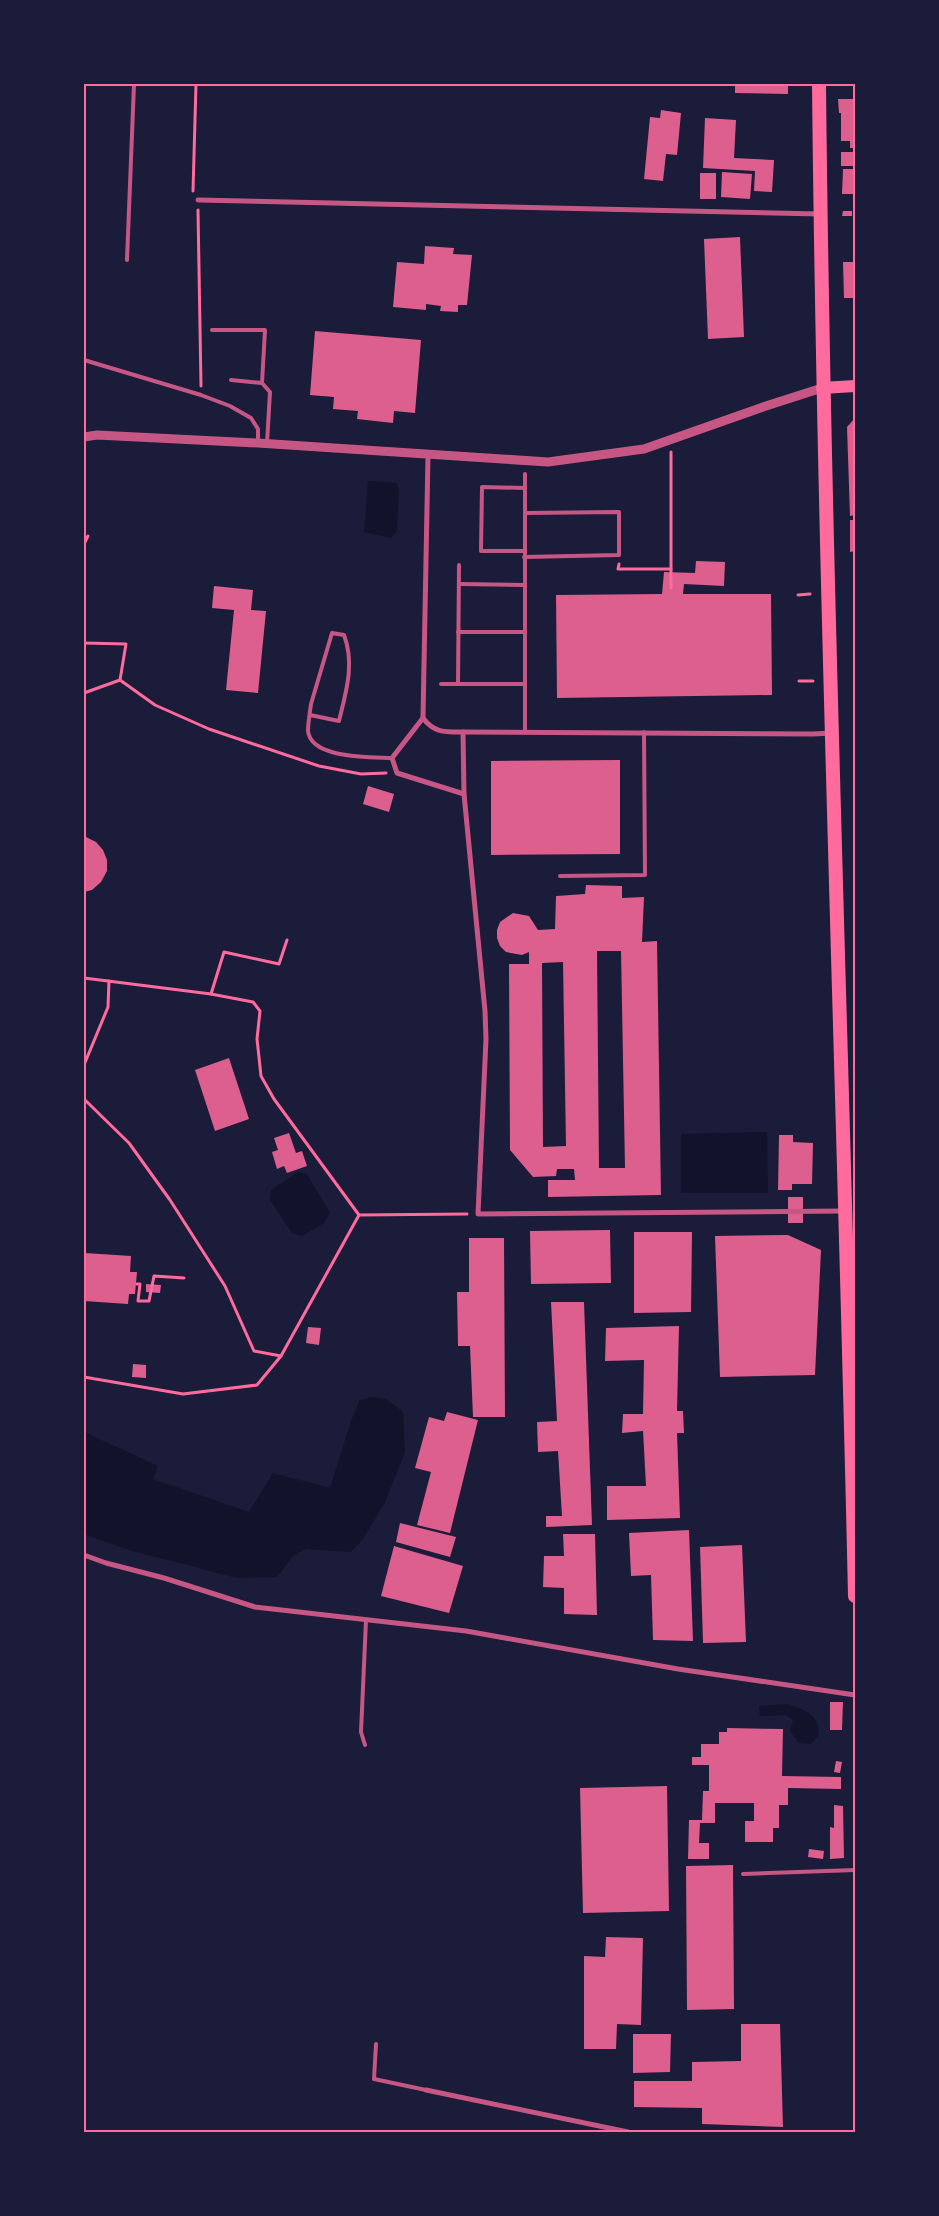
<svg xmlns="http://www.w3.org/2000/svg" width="939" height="2216" font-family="'Work Sans',sans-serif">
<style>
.water{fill:#12122b}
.building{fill:#dd5f8e;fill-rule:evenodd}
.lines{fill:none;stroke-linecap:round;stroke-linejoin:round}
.path{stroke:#ff6b9d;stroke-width:3}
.service{stroke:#c65784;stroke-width:4}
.minor{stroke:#c65784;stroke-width:5}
.tertiary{stroke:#c65784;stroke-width:9}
.primary{stroke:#ff6b9d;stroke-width:12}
.trunk{stroke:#ff6b9d;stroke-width:14}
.neatline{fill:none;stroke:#ff6b9d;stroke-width:2}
</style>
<rect width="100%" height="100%" fill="#1b1b3a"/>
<g class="water">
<polygon points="368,481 396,483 399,488 397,531 391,538 364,532"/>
<polygon points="767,1132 768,1193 681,1193 681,1134"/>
<polygon points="298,1172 307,1174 330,1213 324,1223 302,1236 292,1233 270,1200 271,1190"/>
<polygon points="371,1397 386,1399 403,1412 405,1452 385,1502 363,1539 351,1552 306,1549 293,1556 277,1577 237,1578 129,1550 84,1534 84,1432 158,1466 153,1479 249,1512 273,1473 330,1488 351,1421 360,1400"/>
<path d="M788,1704C806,1711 818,1713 819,1735L811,1744L799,1743L790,1731L793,1720L786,1715L760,1716L759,1706Z"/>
</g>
<g class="building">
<polygon points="735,84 788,84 788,94 735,93"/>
<polygon points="838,99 855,99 855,148 850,148 850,141 841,141 841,113 839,113"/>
<polygon points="661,110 681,113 677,155 666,154 663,181 644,179 650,117 660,118"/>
<polygon points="705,118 736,120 734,158 774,160 772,192 754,191 755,171 703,168"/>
<rect x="841" y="152" width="12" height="14"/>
<polygon points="843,169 855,169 855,194 842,194"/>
<polygon points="722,172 752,174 750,199 721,197"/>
<rect x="700" y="173" width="16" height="26"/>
<polygon points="843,211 852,211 852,216 842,216"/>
<polygon points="740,237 744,337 708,339 704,239"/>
<polygon points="425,246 454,248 453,254 472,255 467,305 458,305 458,312 440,311 441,306 426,304 426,310 393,307 397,262 424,264"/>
<polygon points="843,262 855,262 855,298 844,298"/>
<polygon points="315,331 421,340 415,413 394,411 393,423 357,419 358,411 333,409 334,397 310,395"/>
<polygon points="855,418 855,515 850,516 847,427"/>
<polygon points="850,520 855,520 855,551 850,552"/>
<polygon points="696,561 725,562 724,586 684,584 683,594 771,594 772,695 557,698 556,595 662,594 664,572 695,573"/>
<polygon points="214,586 253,590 251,610 266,611 258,693 226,690 234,610 212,608"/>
<polygon points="620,760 620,854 491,855 491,761"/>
<polygon points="368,786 394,794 389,812 363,804"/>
<polygon points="84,836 96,842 103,850 107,860 107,871 101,882 92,890 84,892"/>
<path d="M586,885L622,886V898L644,897L642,942L657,941L661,1195L548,1197V1180H575L574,1169H557L556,1176L533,1177L510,1150L509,964H529V952L522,955L506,952L500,946L497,938V930L500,922L513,913L529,916L538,930L555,929L556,896L585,894ZM597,951H621L625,1168H599ZM563,962L566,1146L543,1147L542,963Z"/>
<polygon points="229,1058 249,1119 215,1131 195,1070"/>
<polygon points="289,1133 296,1153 302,1151 307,1166 287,1173 284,1166 277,1169 272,1152 278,1150 274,1138"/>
<polygon points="779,1135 793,1135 793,1142 813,1143 812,1184 792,1184 792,1190 778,1190"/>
<rect x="788" y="1197" width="15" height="26"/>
<polygon points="610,1230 611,1283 531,1284 530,1231"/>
<polygon points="634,1232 692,1232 691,1312 634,1313"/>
<polygon points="788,1235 821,1250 815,1375 720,1377 715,1236"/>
<polygon points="469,1238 504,1238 505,1417 473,1417 470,1346 458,1346 457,1292 469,1292"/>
<polygon points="85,1253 131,1256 130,1272 137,1272 135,1294 129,1294 128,1304 84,1301"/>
<polygon points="146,1284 161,1285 160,1293 146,1292"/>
<polygon points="551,1302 584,1302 592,1525 546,1527 546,1516 562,1516 558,1451 538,1452 537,1422 557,1421"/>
<polygon points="679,1326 677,1411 683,1411 684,1433 677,1433 680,1518 607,1520 607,1486 646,1486 643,1431 622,1433 623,1414 643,1414 644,1360 605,1361 606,1328"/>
<polygon points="308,1327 321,1328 319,1345 306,1343"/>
<polygon points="133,1364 146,1365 146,1378 132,1377"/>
<polygon points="447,1412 478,1420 450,1533 417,1525 431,1472 415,1468 429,1417 444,1421"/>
<polygon points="400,1523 456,1537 450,1557 396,1542"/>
<polygon points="689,1530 693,1641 653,1640 651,1575 631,1576 629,1533"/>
<polygon points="563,1534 595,1534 597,1615 564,1614 564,1588 543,1587 544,1556 564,1556"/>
<polygon points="742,1545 746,1642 703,1643 700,1547"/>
<polygon points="394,1546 463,1566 449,1613 381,1596"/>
<polygon points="830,1702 843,1702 842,1730 830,1730"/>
<polygon points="727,1728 783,1729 782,1776 841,1777 841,1789 788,1788 788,1805 779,1805 779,1828 773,1828 773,1842 745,1842 745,1821 754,1821 754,1803 715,1803 715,1823 700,1823 699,1843 709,1843 709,1859 688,1859 689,1820 702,1820 703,1791 709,1791 709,1765 692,1765 692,1757 701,1757 701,1744 719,1744 719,1732 727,1732"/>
<polygon points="836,1761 842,1762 840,1773 834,1772"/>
<polygon points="667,1786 669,1911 583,1913 580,1788"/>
<polygon points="834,1805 843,1806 844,1858 830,1859 830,1827 834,1828"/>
<polygon points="809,1849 824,1851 823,1859 808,1857"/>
<polygon points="733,1865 734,2009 687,2010 686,1866"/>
<polygon points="606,1937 643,1938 641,2025 617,2024 616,2049 584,2049 584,1956 605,1957"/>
<polygon points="741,2024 780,2024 783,2127 702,2124 702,2108 634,2107 634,2081 692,2081 692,2062 741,2061"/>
<polygon points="633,2034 671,2034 670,2072 633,2073"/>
</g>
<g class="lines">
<g class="path">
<polyline points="193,191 196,84"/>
<polyline points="198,210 201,386"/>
<polyline points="671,452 671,588"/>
<polyline points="84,544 88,536"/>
<polyline points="619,564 618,569 671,569"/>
<polyline points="798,595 810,594"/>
<polyline points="84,643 126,644 120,680"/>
<polyline points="120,680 155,705 209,729 319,766 361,774 386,773"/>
<polyline points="799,681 813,681"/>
<polyline points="84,693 120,680"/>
<polyline points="84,978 211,994 253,1002 260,1011 257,1039 261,1076 274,1099 359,1215"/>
<polyline points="211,994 224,952 279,964 287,940"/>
<polyline points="84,1065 108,1007 109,981"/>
<polyline points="84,1099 129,1143 170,1200 225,1286 254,1351 281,1356"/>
<polyline points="359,1215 467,1214"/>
<polyline points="137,1284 140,1284 138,1301 149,1301 154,1276 184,1278"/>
<polyline points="84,1377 183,1394 257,1385 281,1356 359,1215"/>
</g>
<g class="service">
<polyline points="127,260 134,84"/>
<polyline points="212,330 265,330 262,383 270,392 267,443"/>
<polyline points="84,360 201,395 230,406 251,418 258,429 258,443"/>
<polyline points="231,380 262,383"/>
<polyline points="525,488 482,487 481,551 525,551"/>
<polyline points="524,557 619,555 619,512 525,513"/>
<polyline points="459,584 524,585"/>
<polyline points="458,632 524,632"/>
<polyline points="441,684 524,684"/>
<polyline points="458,684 459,565"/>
<path d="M310,715L339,721C346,692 355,664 344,635L332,633L311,704C310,712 308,722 308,731C311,759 371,757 392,758"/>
<polyline points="525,732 525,474"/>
<polyline points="560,876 645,875 644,732"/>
<polyline points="365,1745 361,1732 366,1620"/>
<polyline points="743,1874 855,1870"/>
<polyline points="376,2044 374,2079 426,2090"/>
</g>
<g class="minor">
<polyline points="198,200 820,214"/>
<polyline points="428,455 423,718 392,758 397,773 464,794"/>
<path d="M423,718C434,733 445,732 463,732L464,794L485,1011L486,1039L478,1214L843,1211"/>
<polyline points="463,732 813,734 831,733"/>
<polyline points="84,1555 106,1563 164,1578 255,1607 466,1631 678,1669 855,1695"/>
<polyline points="426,2090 628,2132"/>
</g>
<polyline class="tertiary" points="84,437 97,435 258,443 548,462 644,449 763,407 822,388"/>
<polyline class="primary" points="822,388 855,386"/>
<path class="trunk" d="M819,84C824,588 844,1092 855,1596"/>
</g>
<rect width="939" height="2216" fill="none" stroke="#1b1b3a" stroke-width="170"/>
<rect x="85" y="85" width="769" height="2046" class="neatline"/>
</svg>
